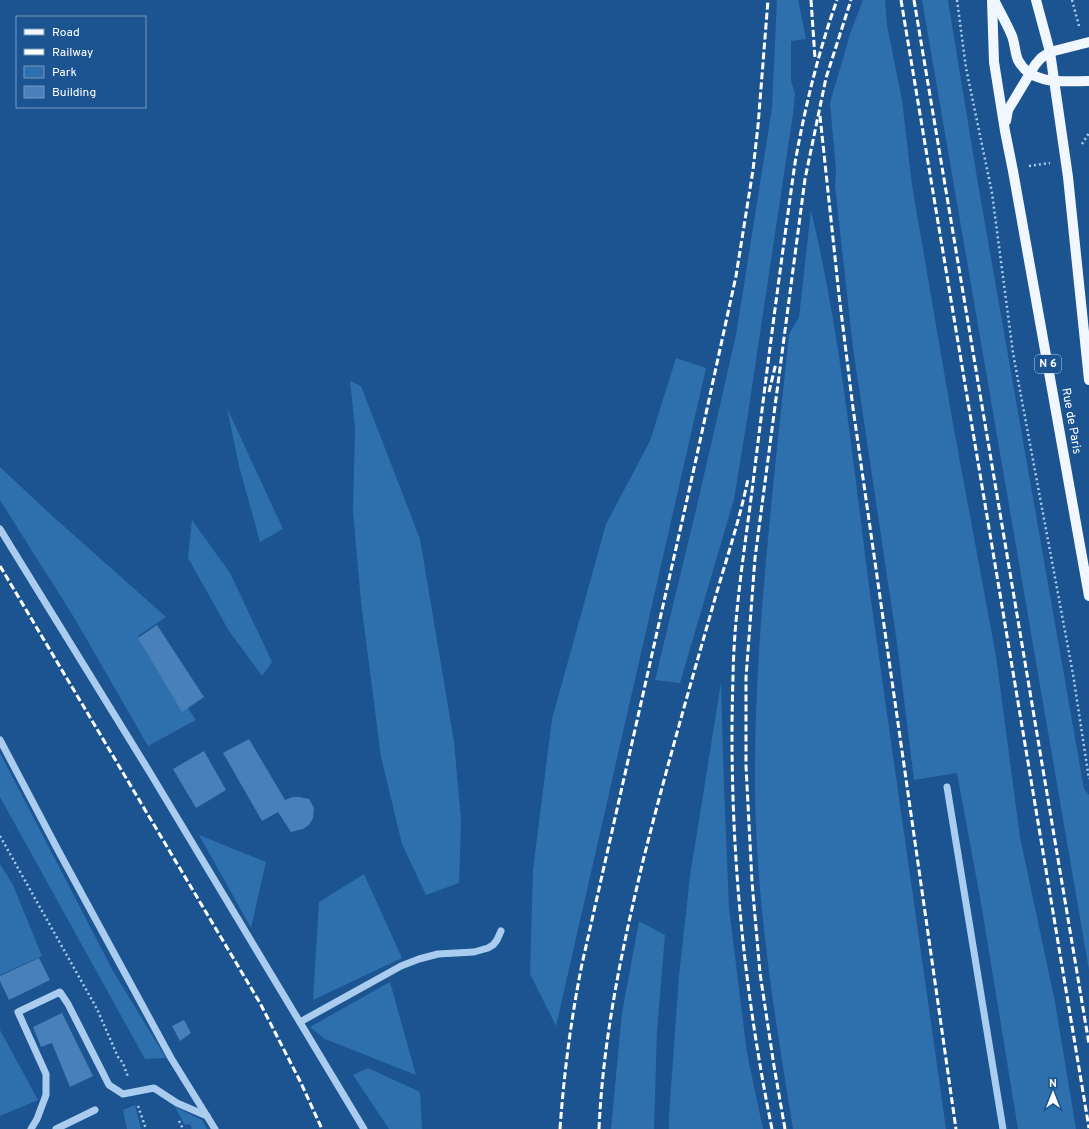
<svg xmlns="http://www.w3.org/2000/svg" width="1089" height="1129" font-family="Overpass,sans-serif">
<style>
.green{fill:#2e6fae}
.building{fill:#4881b9}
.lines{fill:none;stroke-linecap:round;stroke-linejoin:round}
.path{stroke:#ace;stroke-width:2.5;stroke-dasharray:2 3;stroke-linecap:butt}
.minor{stroke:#ace;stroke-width:7}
.major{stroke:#f1f7ff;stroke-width:10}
.rail{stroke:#fff;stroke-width:3;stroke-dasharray:7 3;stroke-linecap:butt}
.labels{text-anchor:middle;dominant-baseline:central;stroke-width:3.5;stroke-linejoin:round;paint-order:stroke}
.shield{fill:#1b5490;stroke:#bbccde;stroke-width:1}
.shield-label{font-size:11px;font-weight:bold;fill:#fff}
.street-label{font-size:12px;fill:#fff;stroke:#1b5490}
</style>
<rect width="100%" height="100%" fill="#1b5490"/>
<g class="green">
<polygon points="777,0 798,0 806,39 791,41 791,81 795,93 793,114 747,420 734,499 680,683 655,680 699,497 736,335 772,108"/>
<polygon points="863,0 885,0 887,25 902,100 912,185 953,424 996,656 1020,837 1055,1002 1076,1129 1018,1129 981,903 957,773 914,780 897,643 853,348 835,186 836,170 830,103 850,34"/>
<polygon points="922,0 948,0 978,184 1084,789 1089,795 1089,970"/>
<path d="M811,210C841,335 853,465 870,593C895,772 921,950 946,1129H793C774,1013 755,896 755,778C755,630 774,482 789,334L799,317Z"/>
<polygon points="676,358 706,368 556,1026 530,974 533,870 552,719 606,524 650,441"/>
<polygon points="350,381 361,386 420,539 454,742 461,820 459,883 426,895 402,844 381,757 361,602 353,511 355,428"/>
<polygon points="227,408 283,529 260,542 239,466"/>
<polygon points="0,467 49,513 166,617 138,636 196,720 148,746 75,619 0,500"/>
<polygon points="192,520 230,573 272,662 262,676 229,631 188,558"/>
<polygon points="721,683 724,788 729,908 747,1053 763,1129 669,1129 669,1116 679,976 690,876"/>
<polygon points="0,753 113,971 166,1058 145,1059 0,797"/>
<polygon points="199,835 266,862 251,928"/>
<polygon points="0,864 13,885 42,956 0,975"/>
<polygon points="364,874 402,958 313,1000 319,902"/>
<polygon points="639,921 665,935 657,1032 654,1129 611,1129 622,1013"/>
<polygon points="390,982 416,1075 325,1039 310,1027"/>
<polygon points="0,1030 38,1100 0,1116"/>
<polygon points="368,1068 420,1092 422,1129 389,1129 353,1075"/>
<polygon points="135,1105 141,1129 127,1129 123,1110"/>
<polygon points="175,1107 202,1120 207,1129 191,1129 192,1128 190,1124 185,1125"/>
</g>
<g class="building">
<polygon points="157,625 204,697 182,712 138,638"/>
<polygon points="249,739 285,800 293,797 299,797 309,799 314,808 313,818 309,825 303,829 291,832 278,812 262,821 223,753"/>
<polygon points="204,751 226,790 196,808 173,769"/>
<polygon points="39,958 50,980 9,1000 0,981 0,976"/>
<polygon points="62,1013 93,1076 70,1087 52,1043 41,1047 33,1027"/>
<polygon points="184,1020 191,1033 180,1041 172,1026"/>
</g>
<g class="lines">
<g class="path">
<polyline points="957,0 966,68 992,193 1013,353 1073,674 1089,779"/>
<polyline points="1072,0 1079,26"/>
<polyline points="1082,144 1089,133"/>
<polyline points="1029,166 1050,163"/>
<polyline points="0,836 97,1009 118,1057 123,1063 128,1077"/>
<polyline points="138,1106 146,1129"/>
<polyline points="179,1121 183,1129"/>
</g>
<g class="minor">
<polyline points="0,529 149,771 364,1129"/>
<polyline points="0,740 59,852 171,1058 215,1129"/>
<polyline points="947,787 1003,1129"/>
<polyline points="300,1022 401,966 419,959 438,954 474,952 488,948 493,945 497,940 501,931"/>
<polyline points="31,1129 37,1119 46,1095 46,1074 18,1012 60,992 68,1004 109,1085 123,1094 154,1088 177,1103 207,1116"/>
<polyline points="56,1129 95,1110"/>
</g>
<g class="major">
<polyline points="992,0 994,62 1005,131 1013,171 1089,596"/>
<path d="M994,0C1000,12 1007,24 1012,36C1015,44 1015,53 1018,60C1031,86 1066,81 1089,81"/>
<polyline points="1036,0 1050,52 1068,177 1089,380"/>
<polyline points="1006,121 1008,110 1035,65 1041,58 1050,52 1089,42"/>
</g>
<g class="rail">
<polyline points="811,0 815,58"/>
<polyline points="901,0 1089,1128"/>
<polyline points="914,0 1089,1044"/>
<polyline points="820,116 839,295 853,408 956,1129"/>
<polyline points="769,392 776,363"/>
<polyline points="0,566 260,1003 301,1083 322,1129"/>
<path d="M560,1129C564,1073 571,1019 582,964L693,473L736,276L753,170L758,126L768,0"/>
<path d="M599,1129C603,1038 622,949 643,861C664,777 688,693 712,609C724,566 739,523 748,479"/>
<path d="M772,1129C742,982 728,827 733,677C734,612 745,547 753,483C766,376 780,269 795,163C805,107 818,53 837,0"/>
<polyline points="785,1129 774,1066 760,973 752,882 746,766 746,677 755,558 805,179 826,78 851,0"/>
</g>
</g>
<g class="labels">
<rect class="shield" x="1035" y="355" width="26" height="18" rx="3"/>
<g class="shield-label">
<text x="1048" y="364">N 6</text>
</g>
<g class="street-label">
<text transform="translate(1071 421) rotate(80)">Rue de Paris</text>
</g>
</g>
<rect x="16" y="16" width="130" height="92" fill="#1b5490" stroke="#7698bc"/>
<rect x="24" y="29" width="20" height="6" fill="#f1f7ff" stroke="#7698bc"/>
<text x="52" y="36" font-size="12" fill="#ffffff">Road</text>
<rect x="24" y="49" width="20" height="6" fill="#ffffff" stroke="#7698bc"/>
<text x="52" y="56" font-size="12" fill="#ffffff">Railway</text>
<rect x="24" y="66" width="20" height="12" fill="#2e6fae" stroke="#7698bc"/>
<text x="52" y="76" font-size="12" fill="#ffffff">Park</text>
<rect x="24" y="86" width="20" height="12" fill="#4881b9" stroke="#7698bc"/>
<text x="52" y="96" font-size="12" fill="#ffffff">Building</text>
<g transform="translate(1053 1093)" stroke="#1b5490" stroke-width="3" paint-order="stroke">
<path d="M0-3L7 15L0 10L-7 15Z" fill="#ffffff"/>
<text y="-6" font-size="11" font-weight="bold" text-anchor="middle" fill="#ffffff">N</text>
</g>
</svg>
